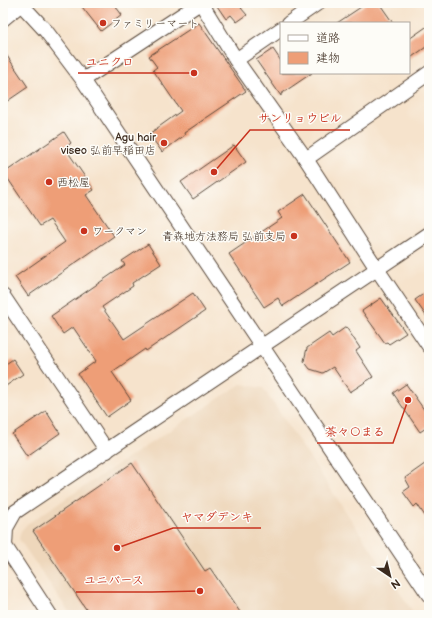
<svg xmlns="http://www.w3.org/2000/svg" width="432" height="618" font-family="'Balsamiq Sans','Klee One',sans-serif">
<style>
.built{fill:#eed7bb}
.building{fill:#ee9e77}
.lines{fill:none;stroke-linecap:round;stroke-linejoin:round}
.minor-casing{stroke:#574638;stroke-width:16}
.minor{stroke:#fff;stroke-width:14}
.poi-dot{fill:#c8321e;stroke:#fdfcf7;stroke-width:1.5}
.labels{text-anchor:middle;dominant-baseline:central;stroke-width:3;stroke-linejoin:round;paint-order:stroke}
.poi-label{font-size:11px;fill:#3b2a1e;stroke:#fdfcf7;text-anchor:start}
.leader{fill:none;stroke:#c8321e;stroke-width:1.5}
.callout-dot{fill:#c8321e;stroke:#fdfcf7;stroke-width:1.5}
.callout-label{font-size:12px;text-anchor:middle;font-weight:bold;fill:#c8321e;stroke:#fdfcf7;stroke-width:3;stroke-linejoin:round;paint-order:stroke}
</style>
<rect width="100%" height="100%" fill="#fdfcf7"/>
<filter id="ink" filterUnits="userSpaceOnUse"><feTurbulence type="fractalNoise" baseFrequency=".025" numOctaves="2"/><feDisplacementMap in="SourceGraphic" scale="8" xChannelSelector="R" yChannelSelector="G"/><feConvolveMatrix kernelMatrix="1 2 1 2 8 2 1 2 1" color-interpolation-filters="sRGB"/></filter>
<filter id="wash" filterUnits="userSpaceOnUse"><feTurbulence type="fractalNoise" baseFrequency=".012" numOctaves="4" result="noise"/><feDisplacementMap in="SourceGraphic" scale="16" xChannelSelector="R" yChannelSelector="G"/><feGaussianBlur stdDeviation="0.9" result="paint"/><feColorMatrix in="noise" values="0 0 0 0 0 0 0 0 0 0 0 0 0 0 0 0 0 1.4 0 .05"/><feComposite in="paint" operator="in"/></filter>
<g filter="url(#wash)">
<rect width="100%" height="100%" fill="#f6e3cc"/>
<polygon class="built" points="241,384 263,388 415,615 71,615 19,539 21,531 27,524"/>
<g id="blocks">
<g class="building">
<polygon points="79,3 113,3 122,15 101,31"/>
<polygon points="215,3 248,3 241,8 247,15 237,22 231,15 226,19"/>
<polygon points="367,3 379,3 393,23 337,23"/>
<polygon points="199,23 246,91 184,133 185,135 162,152 149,134 181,111 153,70 157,67 149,56"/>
<polygon points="429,25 429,45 409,59 409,39"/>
<polygon points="273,49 281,61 281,73 312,73 281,94 281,96 256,60"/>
<polygon points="3,50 28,87 3,104"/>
<polygon points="64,132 71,143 65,148 94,190 86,195 114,236 28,296 15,277 65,242 50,220 40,226 4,173"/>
<polygon points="234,145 246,162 193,199 181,182"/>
<polygon points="305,194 350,262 283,306 278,298 264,307 229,254 282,218 278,212"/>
<polygon points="148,244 161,264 132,283 133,286 102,307 124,339 193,293 205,311 146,351 145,349 112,372 131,400 107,417 78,374 96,361 73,327 63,334 51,316 125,265 122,261"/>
<polygon points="429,290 429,320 415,300"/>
<polygon points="381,298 406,333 389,344 387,342 385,343 362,311"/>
<polygon points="346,327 360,348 356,351 373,377 350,392 333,367 323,373 310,369 304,361 307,348 329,333 332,337"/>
<polygon points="13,359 23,374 3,388 3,366"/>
<polygon points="406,384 425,411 429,408 429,426 420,432 393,393"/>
<polygon points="46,411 60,433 27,456 12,434"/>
<polygon points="429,461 429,522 417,504 414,507 403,492 410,487 405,478"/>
<polygon points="132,463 205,571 210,568 242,615 90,615 33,531"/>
</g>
</g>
</g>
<g filter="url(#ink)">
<use href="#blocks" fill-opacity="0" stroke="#574638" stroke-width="1"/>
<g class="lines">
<g class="minor-casing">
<g id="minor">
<polyline points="20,3 46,31 83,80 429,595"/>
<polyline points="201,3 236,60 306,159 377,269 429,346"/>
<polyline points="3,19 21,4"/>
<polyline points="289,23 318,3"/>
<polyline points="236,60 281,29"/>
<polyline points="83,80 200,3"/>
<polyline points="306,159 429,73"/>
<polyline points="3,296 107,451"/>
<polyline points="50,615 5,546 6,528 15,512 429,234"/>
</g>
</g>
<use href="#minor" class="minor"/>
</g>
</g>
<g class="poi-dot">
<circle cx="103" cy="23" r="4"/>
<circle cx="164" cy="143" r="4"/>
<circle cx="49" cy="182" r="4"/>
<circle cx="84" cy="231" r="4"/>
<circle cx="294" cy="236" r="4"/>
</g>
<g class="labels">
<g class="poi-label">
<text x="111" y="23">ファミリーマート</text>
<text x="156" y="137" text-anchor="end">Agu hair<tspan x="156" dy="13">viseo 弘前早稲田店</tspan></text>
<text x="57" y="182">西松屋</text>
<text x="92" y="231">ワークマン</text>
<text x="286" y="236" text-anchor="end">青森地方法務局 弘前支局</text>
</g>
</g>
<path class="leader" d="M194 73L142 73H78M214 172L250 130H350M408 400L393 443H317M117 548L173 528H261M200 591L152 592H76"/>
<g class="callout-dot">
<circle cx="194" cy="73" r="4"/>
<circle cx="214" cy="172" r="4"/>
<circle cx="408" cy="400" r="4"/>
<circle cx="117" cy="548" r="4"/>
<circle cx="200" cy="591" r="4"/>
</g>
<g class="callout-label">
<text x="110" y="66">ユニクロ</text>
<text x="300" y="122">サンリョウビル</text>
<text x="355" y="436">茶々〇まる</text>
<text x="217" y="521">ヤマダデンキ</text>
<text x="114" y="584">ユニバース</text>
</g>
<rect width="432" height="618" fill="none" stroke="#fdfcf7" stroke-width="16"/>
<rect x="280" y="22" width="130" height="52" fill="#fdfcf7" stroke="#afa8a0"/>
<rect x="288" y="35" width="20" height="6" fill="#ffffff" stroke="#afa8a0"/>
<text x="316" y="42" font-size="12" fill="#3b2a1e">道路</text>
<rect x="288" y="52" width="20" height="12" fill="#ee9e77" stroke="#afa8a0"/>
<text x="316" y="62" font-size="12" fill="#3b2a1e">建物</text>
<g transform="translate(390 576) rotate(145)" stroke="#fdfcf7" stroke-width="3" paint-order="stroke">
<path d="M0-3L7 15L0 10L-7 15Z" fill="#3b2a1e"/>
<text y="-6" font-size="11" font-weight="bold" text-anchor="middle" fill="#3b2a1e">N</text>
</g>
</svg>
